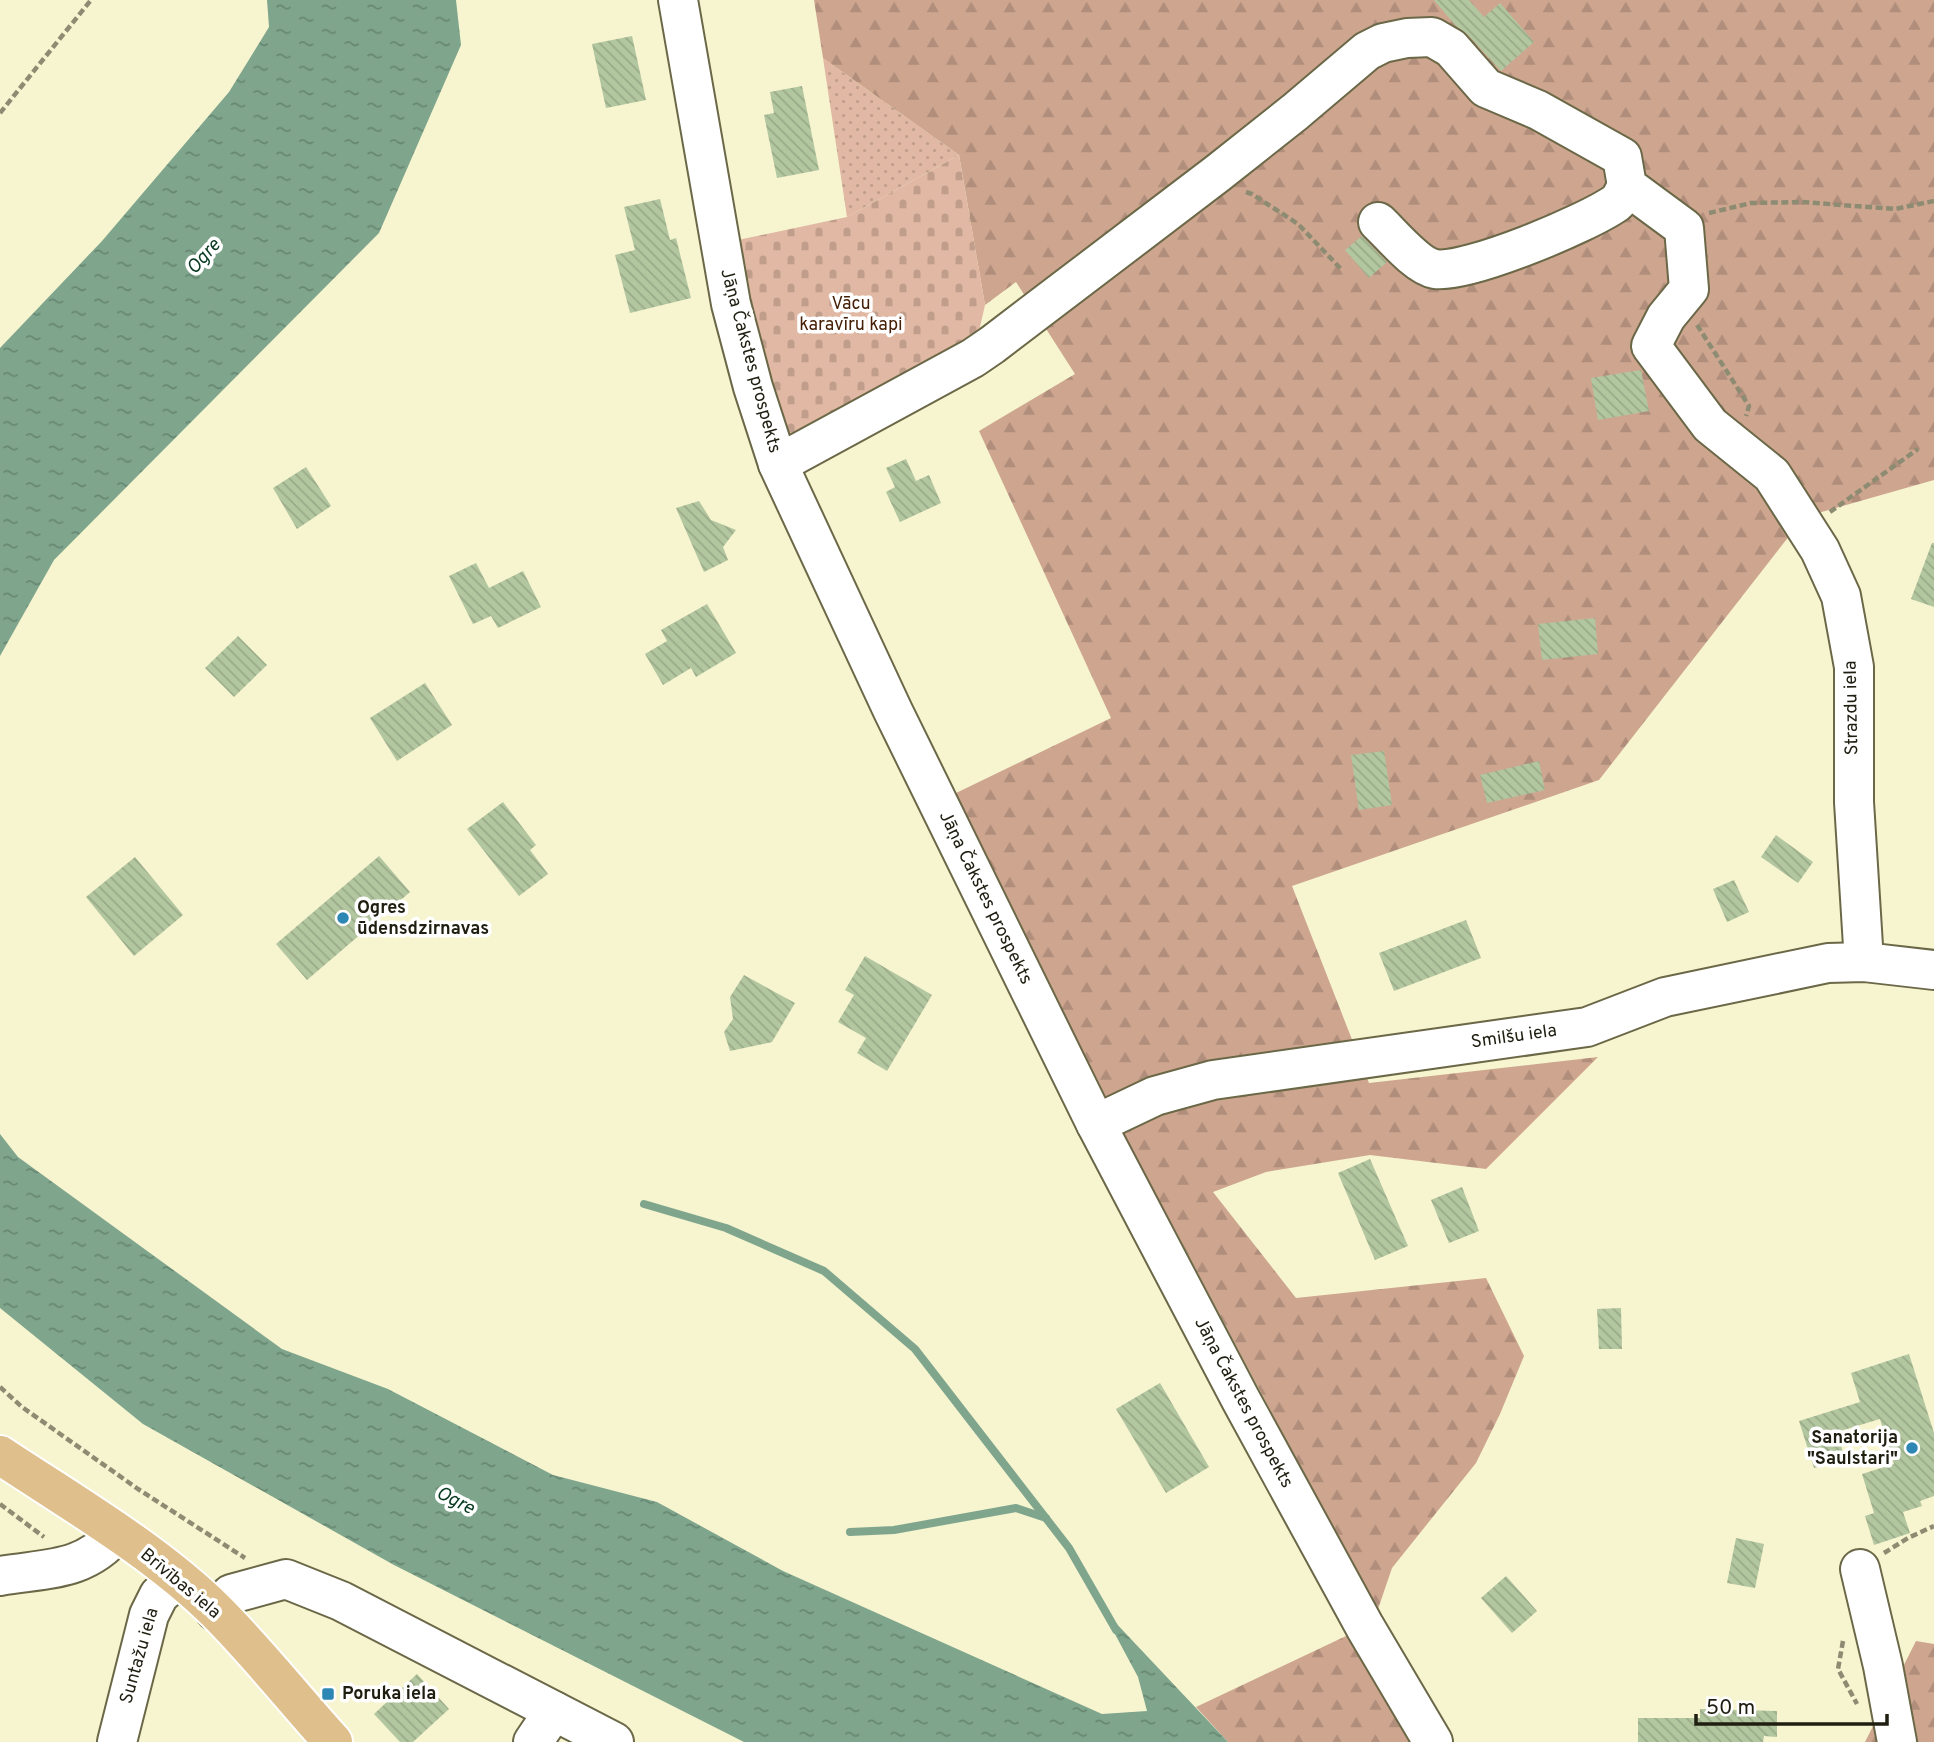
<svg xmlns="http://www.w3.org/2000/svg" width="1934" height="1742" font-family="Overpass,sans-serif">
<style>
.grass{fill:url(#grass-dots)}
.forest{fill:url(#forest-firs)}
.cemetery{fill:url(#cemetery-stones)}
.water{fill:url(#water-ripples)}
.lines{fill:none;stroke-linecap:round;stroke-linejoin:round}
.stream{stroke:#7fa68d;stroke-width:8}
.building{fill:url(#building-back-hatch)}
.minor-casing{stroke:#6b6848;stroke-width:42}
.major-casing{stroke:#fff;stroke-width:42}
.path{stroke:#8d8b72;stroke-width:4.5;stroke-dasharray:7 3.5;stroke-linecap:butt}
.minor{stroke:#fff;stroke-width:38}
.major{stroke:#dfbf8b;stroke-width:38}
.poi-dot{fill:#2d87b5;stroke:#fff;stroke-width:2.5}
.labels{text-anchor:middle;dominant-baseline:central;stroke-width:7;stroke-linejoin:round;paint-order:stroke}
.park-label{font-size:18px;fill:#462006;stroke:#fff}
.street-label{font-size:18px;fill:#1f1e11;stroke:#fff}
.poi-label{font-size:18px;font-weight:bold;fill:#1f1e11;stroke:#fff;text-anchor:start}
.water-label{font-size:19px;font-style:italic;fill:#073a20;stroke:#fff}
</style>
<defs>
<pattern id="grass-dots" width="8" height="8" patternUnits="userSpaceOnUse" patternTransform="scale(1.75)"><rect width="8" height="8" fill="#e0b8a3"/><path d="M2 2h.1M6 6h.1" fill="none" stroke="#c09e8b" stroke-width="1.8" stroke-linecap="round"/></pattern>
<pattern id="forest-firs" width="22" height="20" patternUnits="userSpaceOnUse" patternTransform="scale(1.75)"><rect width="22" height="20" fill="#cea690"/><path d="M5 1l3.5 6h-7zM16 11l3.5 6h-7z" fill="#b08e7b"/></pattern>
<pattern id="cemetery-stones" width="16" height="16" patternUnits="userSpaceOnUse" patternTransform="scale(1.75)"><rect width="16" height="16" fill="#e0b8a3"/><path d="M2 7V4a2 2 0 0 1 4 0v3zM10 15v-3a2 2 0 0 1 4 0v3z" fill="#c09e8b"/></pattern>
<pattern id="water-ripples" width="26" height="14" patternUnits="userSpaceOnUse" patternTransform="scale(1.75)"><rect width="26" height="14" fill="#7fa68d"/><path d="M2 4q2-2 4 0t4 0M15 11q2-2 4 0t4 0" fill="none" stroke="#678772"/></pattern>
<pattern id="building-back-hatch" width="6" height="6" patternUnits="userSpaceOnUse" patternTransform="scale(1.75)"><rect width="6" height="6" fill="#b2c69f"/><path d="M-1 5l2 2M0 0l6 6M5-1l2 2" fill="none" stroke="#9a8"/></pattern>
</defs>
<rect width="100%" height="100%" fill="#f7f4d0"/>
<polygon class="grass" points="823,58 959,155 847,217"/>
<g class="forest">
<polygon points="814,0 1934,0 1934,480 1804,517 1599,780 1292,886 1369,1083 1598,1057 1486,1169 1370,1155 1266,1172 1213,1192 1296,1298 1486,1278 1524,1356 1500,1414 1476,1463 1392,1568 1377,1612 1114,1115 954,794 1111,718 979,431 1075,374 1016,282 985,305 959,155 823,58"/>
<polygon points="1365,1627 1433,1742 1228,1742 1196,1707"/>
<polygon points="1916,1641 1934,1644 1934,1742 1865,1742"/>
</g>
<polygon class="cemetery" points="959,155 985,305 973,358 791,458 755,332 738,240 847,217"/>
<g class="water">
<polygon points="267,0 456,0 461,45 379,233 54,560 0,656 0,348 102,241 229,92 269,27"/>
<polygon points="0,1134 18,1157 282,1349 388,1389 553,1475 657,1502 783,1571 1102,1714 1147,1711 1138,1677 1109,1623 1113,1620 1228,1742 744,1742 394,1565 143,1424 0,1308"/>
</g>
<g class="lines">
<g class="stream">
<polyline points="644,1204 726,1228 824,1271 915,1349 1069,1548 1116,1630"/>
<polyline points="850,1532 894,1530 1016,1508 1046,1518"/>
</g>
</g>
<g class="building">
<polygon points="1434,0 1469,0 1484,17 1500,3 1534,42 1501,71 1467,34 1455,25"/>
<polygon points="632,36 646,100 606,108 592,44"/>
<polygon points="802,86 819,170 777,178 764,115 774,113 770,92"/>
<polygon points="660,199 670,240 676,238 691,298 630,313 615,255 635,250 624,207"/>
<polygon points="1362,236 1387,262 1369,278 1345,250"/>
<polygon points="1641,370 1649,411 1598,420 1591,378"/>
<polygon points="906,459 916,481 929,475 941,503 900,522 886,492 895,487 886,468"/>
<polygon points="306,467 331,506 297,529 273,488"/>
<polygon points="699,501 711,520 736,530 723,547 728,560 704,572 676,508"/>
<polygon points="1932,543 1934,543 1934,607 1911,599"/>
<polygon points="476,563 489,588 523,571 541,607 498,628 491,616 473,624 449,576"/>
<polygon points="707,604 736,653 696,677 691,668 663,685 645,654 667,641 661,630"/>
<polygon points="1595,618 1598,654 1542,660 1538,624"/>
<polygon points="238,636 267,665 234,697 205,668"/>
<polygon points="425,683 452,725 397,761 370,718"/>
<polygon points="1384,751 1392,805 1359,810 1351,755"/>
<polygon points="1539,761 1545,790 1487,803 1480,775"/>
<polygon points="503,802 536,845 530,850 548,874 519,896 467,829"/>
<polygon points="1776,835 1813,862 1798,883 1761,857"/>
<polygon points="379,856 410,892 307,980 276,944"/>
<polygon points="135,857 183,915 134,956 86,897"/>
<polygon points="1734,880 1749,912 1727,922 1713,889"/>
<polygon points="1466,920 1481,958 1394,991 1379,953"/>
<polygon points="865,956 932,995 887,1071 857,1053 866,1038 838,1022 854,995 845,990"/>
<polygon points="744,975 795,1003 772,1042 730,1051 724,1032 733,1019 730,997"/>
<polygon points="1370,1159 1408,1246 1375,1260 1338,1173"/>
<polygon points="1462,1187 1479,1231 1449,1243 1431,1200"/>
<polygon points="1621,1308 1622,1349 1599,1349 1597,1309"/>
<polygon points="1909,1354 1934,1433 1934,1496 1920,1501 1922,1506 1903,1512 1910,1533 1874,1545 1865,1516 1874,1513 1862,1474 1894,1464 1880,1419 1837,1432 1845,1459 1814,1468 1799,1421 1860,1402 1851,1373"/>
<polygon points="1160,1383 1209,1467 1166,1493 1116,1409"/>
<polygon points="1736,1538 1764,1544 1755,1588 1727,1583"/>
<polygon points="1506,1576 1537,1611 1512,1633 1481,1598"/>
<polygon points="417,1674 449,1709 413,1742 400,1742 374,1714"/>
<polygon points="1700,1709 1777,1711 1777,1737 1764,1736 1763,1742 1638,1742 1638,1718 1700,1718"/>
</g>
<g class="lines">
<g class="minor-casing">
<g id="minor">
<polyline points="678,0 731,304 753,387 778,464 893,711 1096,1124 1241,1400 1365,1627 1433,1742"/>
<path d="M1378,222C1392,235 1417,266 1435,269C1467,274 1588,223 1616,203C1621,199 1624,191 1627,186"/>
<polyline points="778,464 973,358 992,345 1218,173 1295,112 1367,51 1383,43 1407,38 1432,37 1451,48 1486,88 1538,110 1622,157 1627,186 1684,228 1689,289 1666,317 1651,346 1710,425 1772,475 1820,550 1841,596 1854,667 1854,802 1864,962"/>
<polyline points="1096,1124 1155,1096 1213,1080 1587,1027 1665,997 1828,963 1864,962 1934,970"/>
<polyline points="1860,1569 1883,1666 1897,1742"/>
<path d="M0,1576C47,1568 84,1572 117,1533"/>
<polyline points="215,1611 231,1594 286,1579 341,1601 614,1742"/>
<polyline points="117,1742 149,1615 159,1595 178,1579"/>
<polyline points="533,1742 554,1711"/>
</g>
</g>
<g class="major-casing">
<path id="major" d="M0,1455C71,1502 155,1551 216,1611C257,1652 294,1699 333,1742"/>
</g>
<g class="path">
<polyline points="0,113 91,0"/>
<polyline points="1246,192 1252,194 1298,224 1342,270"/>
<polyline points="1709,213 1751,203 1802,202 1895,209 1934,201"/>
<polyline points="1697,325 1749,406 1746,416"/>
<polyline points="1830,512 1918,449"/>
<polyline points="0,1387 22,1407 138,1489 245,1558"/>
<polyline points="0,1504 44,1537"/>
<polyline points="1884,1553 1908,1538 1934,1526"/>
<polyline points="1843,1641 1838,1669 1857,1704"/>
</g>
<use href="#minor" class="minor"/>
<use href="#major" class="major"/>
</g>
<g class="poi-dot">
<circle cx="343" cy="918" r="7"/>
<circle cx="1912" cy="1448" r="7"/>
<rect x="321" y="1687" width="14" height="14" rx="3.5"/>
</g>
<g class="labels">
<g class="park-label">
<text x="851" y="304">Vācu<tspan x="851" dy="21">karavīru kapi</tspan></text>
</g>
<g class="street-label">
<text transform="translate(750 361) rotate(75)">Jāņa Čakstes prospekts</text>
<text transform="translate(1852 708) rotate(-91)">Strazdu iela</text>
<text transform="translate(985 898) rotate(64)">Jāņa Čakstes prospekts</text>
<text transform="translate(1514 1037) rotate(-8)">Smilšu iela</text>
<text transform="translate(1243 1403) rotate(62)">Jāņa Čakstes prospekts</text>
<text transform="translate(180 1584) rotate(40)">Brīvības iela</text>
<text transform="translate(140 1656) rotate(-74)">Suntažu iela</text>
</g>
<g class="poi-label">
<text x="357" y="908">Ogres<tspan x="357" dy="21">ūdensdzirnavas</tspan></text>
<text x="1898" y="1438" text-anchor="end">Sanatorija<tspan x="1898" dy="21">"Saulstari"</tspan></text>
<text x="342" y="1694">Poruka iela</text>
</g>
<g class="water-label">
<text transform="translate(204 257) rotate(-48)">Ogre</text>
<text transform="translate(455 1501) rotate(27)">Ogre</text>
</g>
</g>
<path d="M1696 1714v10h191v-10" fill="none" stroke="#1f1e11" stroke-width="3.5"/>
<text x="1706" y="1714" font-size="21" fill="#1f1e11" stroke="#ffffff" stroke-width="5" paint-order="stroke">50 m</text>
</svg>
